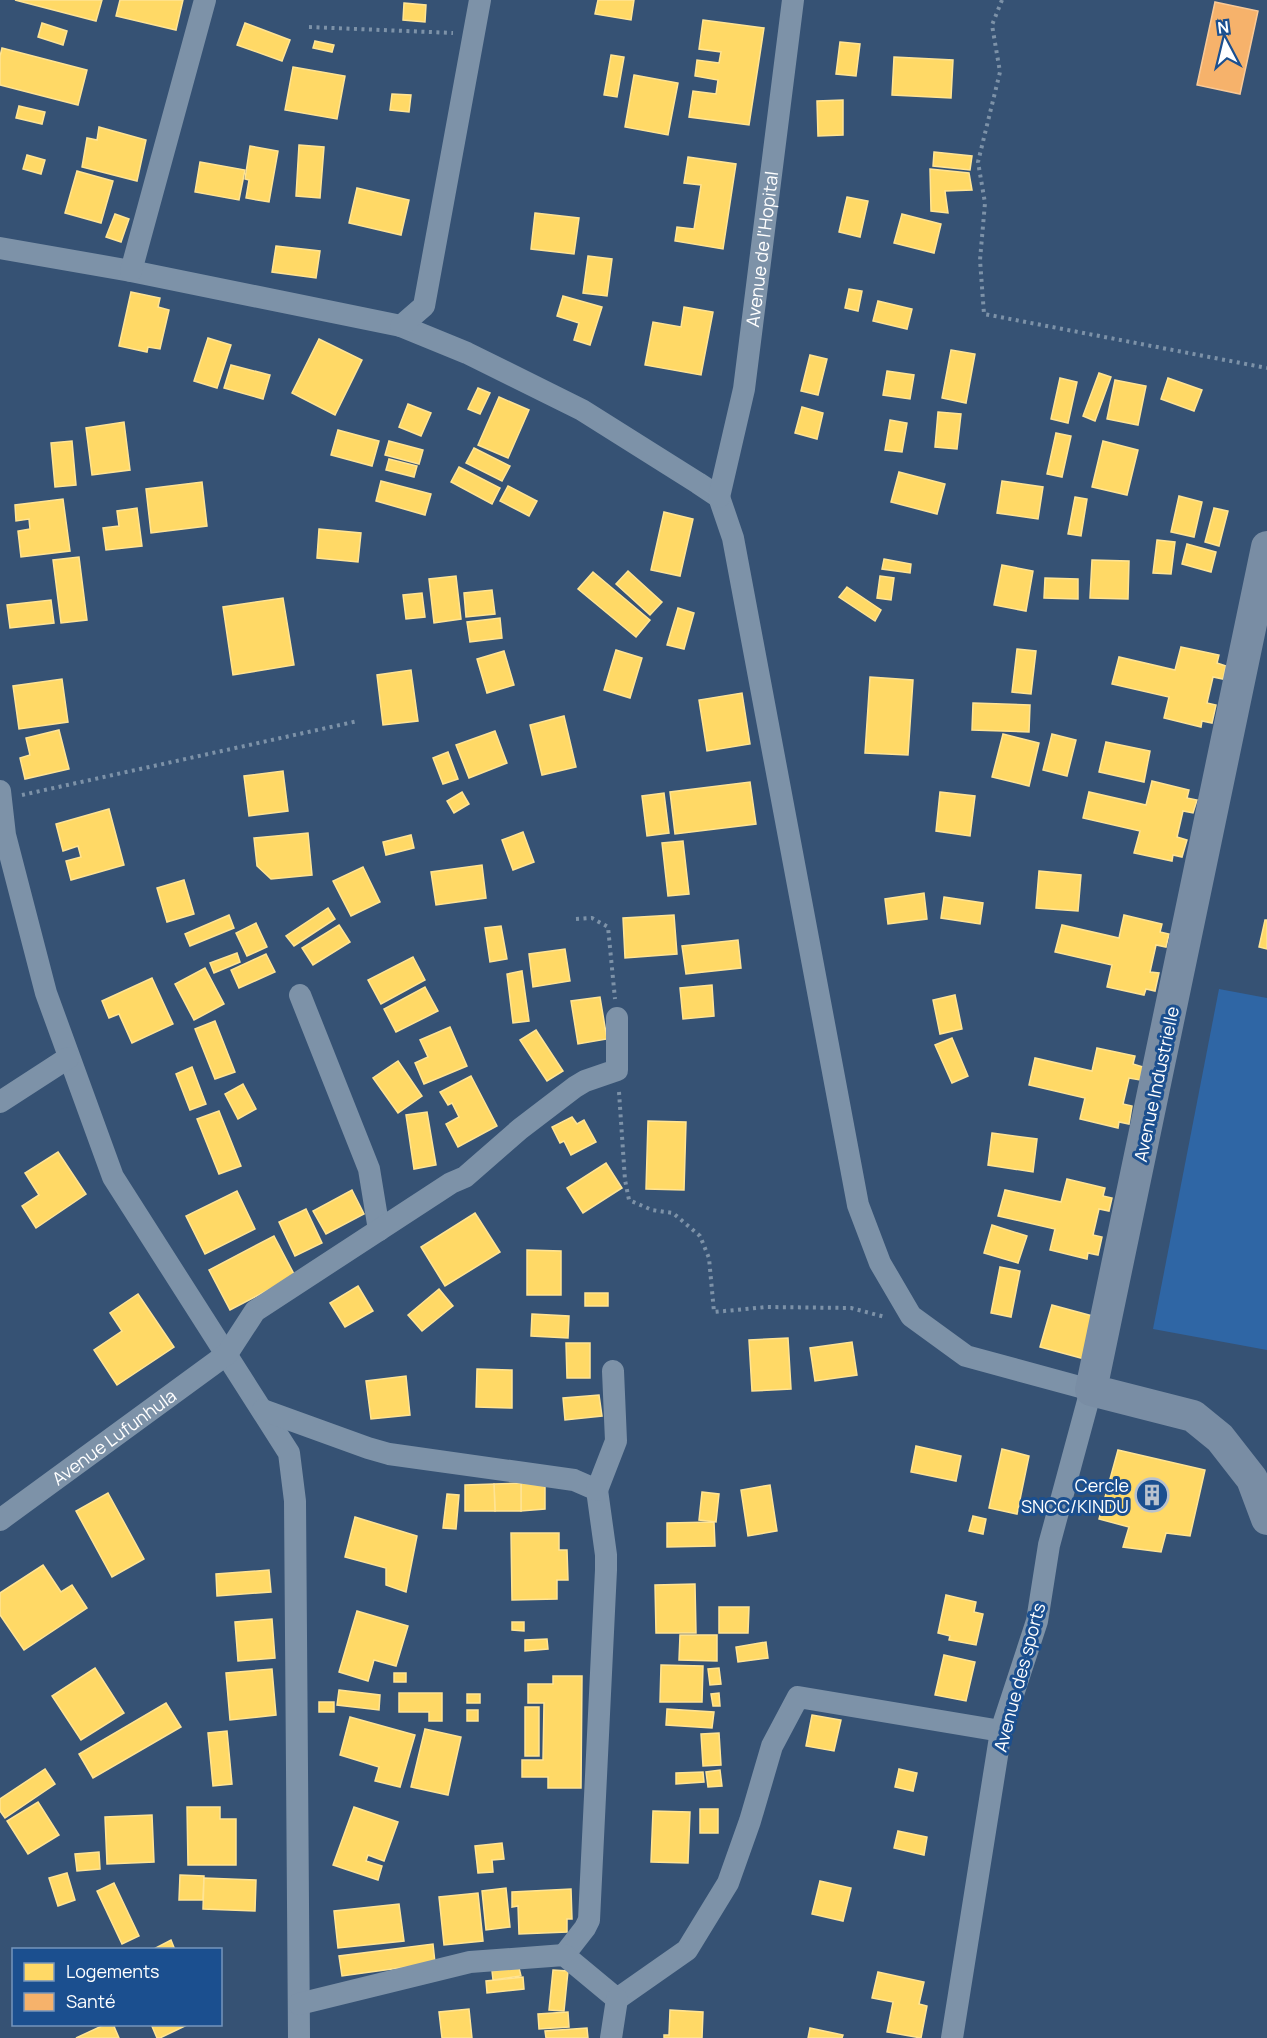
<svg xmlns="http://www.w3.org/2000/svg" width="1267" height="2038" font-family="Manrope,sans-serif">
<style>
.green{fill:#2f66a5}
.homes{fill:#ffd966;stroke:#ffe494;stroke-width:1.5}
.health{fill:#f6b26b;stroke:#f9c997;stroke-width:1.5}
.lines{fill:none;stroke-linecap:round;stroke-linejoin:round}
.path{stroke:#7d92a8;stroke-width:4;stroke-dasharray:3 4.5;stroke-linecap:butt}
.street{stroke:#7d92a8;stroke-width:22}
.secondary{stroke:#798da4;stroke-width:32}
.labels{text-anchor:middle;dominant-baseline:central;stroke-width:6;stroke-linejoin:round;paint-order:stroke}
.street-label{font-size:18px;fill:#fff;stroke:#1b4f8f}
.poi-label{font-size:18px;fill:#fff;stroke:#1b4f8f;text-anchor:end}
</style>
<rect width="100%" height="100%" fill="#365274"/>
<polygon class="green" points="1219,989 1267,998 1267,1350 1153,1329"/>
<g class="homes">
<polygon points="15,0 102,0 96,21"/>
<polygon points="120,0 183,0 176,30 116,16"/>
<polygon points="598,0 634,0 631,20 595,14"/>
<polygon points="404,3 426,5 425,22 403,20"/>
<polygon points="703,20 764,28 749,125 689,117 693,91 716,94 718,80 695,76 697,60 719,63 721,52 699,49"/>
<polygon points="42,23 67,31 63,45 38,37"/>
<polygon points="245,23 290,40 282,61 237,45"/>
<polygon points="315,41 334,45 332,52 313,48"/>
<polygon points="840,42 860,44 856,76 836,74"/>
<polygon points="2,48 87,70 78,105 0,85 0,56"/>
<polygon points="611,55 624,57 617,97 604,95"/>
<polygon points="894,57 953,60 951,98 892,95"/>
<polygon points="293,67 345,76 337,119 285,110"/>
<polygon points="634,75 678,83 668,135 625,127"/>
<polygon points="392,94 411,95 409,112 390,110"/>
<polygon points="843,100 843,135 818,136 817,101"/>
<polygon points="19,106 45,112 42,124 16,118"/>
<polygon points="99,127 146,140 137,181 82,167 87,138 97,140"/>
<polygon points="299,145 324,147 320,198 296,196"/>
<polygon points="250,146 278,151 269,202 246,198 249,180 245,179"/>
<polygon points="934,152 972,156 970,170 933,166"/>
<polygon points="27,155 45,160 41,174 23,169"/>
<polygon points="688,157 736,164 723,249 675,241 677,227 694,229 701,185 684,183"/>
<polygon points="200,162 245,170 239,200 195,192"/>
<polygon points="930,169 969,173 972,190 945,191 948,213 931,211"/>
<polygon points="77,171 113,181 101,223 65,213"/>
<polygon points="357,188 409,200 401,235 349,223"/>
<polygon points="847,197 868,201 860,237 839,232"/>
<polygon points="535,213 579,218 574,254 531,249"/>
<polygon points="115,214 129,219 121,242 106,237"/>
<polygon points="902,214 941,224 934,253 894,243"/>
<polygon points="276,246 320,251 316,278 272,272"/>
<polygon points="588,256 612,259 607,296 583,293"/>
<polygon points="849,289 862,291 858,311 845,308"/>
<polygon points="131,292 160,298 158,307 169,310 160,349 148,347 147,352 119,346"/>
<polygon points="563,296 602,307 590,345 574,340 579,323 557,316"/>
<polygon points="878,301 912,309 907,329 873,321"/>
<polygon points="684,307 713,312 701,375 645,365 653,322 681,327"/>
<polygon points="208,338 231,345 217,388 194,381"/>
<polygon points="319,339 362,360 335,415 292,393"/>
<polygon points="951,350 975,354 966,403 942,398"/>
<polygon points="810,355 827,359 818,395 801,391"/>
<polygon points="231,365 270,375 263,399 224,388"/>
<polygon points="887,371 914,375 910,399 883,395"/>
<polygon points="1099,373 1111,377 1095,421 1083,416"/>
<polygon points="1060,378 1077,382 1068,423 1051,419"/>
<polygon points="1168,378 1202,390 1194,411 1161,399"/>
<polygon points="1115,380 1146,386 1138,425 1107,419"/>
<polygon points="478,388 490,393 480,414 468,409"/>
<polygon points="499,397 529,410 508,458 478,445"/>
<polygon points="408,404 431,413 421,436 399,427"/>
<polygon points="802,407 823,413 817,439 795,433"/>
<polygon points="938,412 961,414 957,449 935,447"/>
<polygon points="890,420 907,423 902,452 885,450"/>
<polygon points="124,422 130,470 92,475 86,428"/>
<polygon points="338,430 379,441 372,466 331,455"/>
<polygon points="1056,433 1071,436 1062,477 1047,474"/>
<polygon points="72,441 76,485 55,487 51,443"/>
<polygon points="389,441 423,450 419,464 385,455"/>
<polygon points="1103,441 1138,450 1127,495 1092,487"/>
<polygon points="474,448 510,466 502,481 466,463"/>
<polygon points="389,459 417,466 414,477 386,470"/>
<polygon points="459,467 500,488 492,504 451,482"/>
<polygon points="899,472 945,484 937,514 891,502"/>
<polygon points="381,481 431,494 425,515 376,501"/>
<polygon points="1002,481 1043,487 1038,519 997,513"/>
<polygon points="202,482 207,526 151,533 146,489"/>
<polygon points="508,486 537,501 529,516 500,501"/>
<polygon points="1179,496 1202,502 1194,537 1171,532"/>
<polygon points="1075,497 1087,499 1081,536 1068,534"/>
<polygon points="63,499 70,551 21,557 18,531 30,529 29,519 16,521 15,505"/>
<polygon points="137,508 142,546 106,550 103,528 119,526 117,511"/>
<polygon points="1214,508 1228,511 1219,546 1205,542"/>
<polygon points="664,512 693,519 680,576 651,570"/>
<polygon points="319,529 361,533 358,562 317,558"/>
<polygon points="1157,540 1175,542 1171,574 1153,573"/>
<polygon points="1187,544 1216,552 1211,572 1182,564"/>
<polygon points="79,557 87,620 61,623 53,560"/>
<polygon points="884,559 911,564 910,573 882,569"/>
<polygon points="1092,560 1129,561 1128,599 1090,598"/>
<polygon points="1002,565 1033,571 1026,611 994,605"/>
<polygon points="628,571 662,602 650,615 616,584"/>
<polygon points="593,572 650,620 636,637 578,589"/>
<polygon points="456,576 461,619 434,623 429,579"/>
<polygon points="880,576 894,578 891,600 877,598"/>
<polygon points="1045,578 1078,579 1078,599 1044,598"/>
<polygon points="847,587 881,610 875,621 839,597"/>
<polygon points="492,590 495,614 466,617 464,593"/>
<polygon points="422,593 425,617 406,619 403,595"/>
<polygon points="283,598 294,665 233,675 223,607"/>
<polygon points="51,600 54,623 10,628 7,605"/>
<polygon points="678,608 694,613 684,649 667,645"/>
<polygon points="500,618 502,638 470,642 467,622"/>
<polygon points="1181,647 1219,655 1217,663 1226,666 1223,679 1213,677 1207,703 1216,705 1212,723 1202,721 1201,727 1164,718 1169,697 1112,684 1119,657 1175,670"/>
<polygon points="1017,649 1036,651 1031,694 1012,692"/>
<polygon points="616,650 642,658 630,698 604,690"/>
<polygon points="504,651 514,685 487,693 477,659"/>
<polygon points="411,670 418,721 383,725 377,675"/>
<polygon points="870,677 913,680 908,755 865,753"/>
<polygon points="62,679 68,722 19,729 13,686"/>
<polygon points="742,693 750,744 707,751 699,700"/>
<polygon points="973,703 1030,705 1029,732 972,730"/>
<polygon points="564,716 576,767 542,775 530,725"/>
<polygon points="59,730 69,769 25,779 20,758 30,755 26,738"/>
<polygon points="495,731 507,763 469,778 456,745"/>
<polygon points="1003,734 1039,743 1029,786 992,777"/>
<polygon points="1052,734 1076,740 1067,776 1043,770"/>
<polygon points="1106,742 1150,751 1144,782 1099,772"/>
<polygon points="448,752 458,779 443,784 433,758"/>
<polygon points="283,771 288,811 249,816 244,776"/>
<polygon points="1152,781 1189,790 1187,798 1197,800 1193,813 1183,811 1177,837 1187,840 1182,857 1173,855 1172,861 1134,853 1140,831 1083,818 1089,792 1146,805"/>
<polygon points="750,782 756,824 675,834 670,792"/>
<polygon points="462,792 469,804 454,813 447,801"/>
<polygon points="940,792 975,796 970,836 936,831"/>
<polygon points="664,793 669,833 647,836 642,796"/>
<polygon points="109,809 124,865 71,880 66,861 81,857 78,846 63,851 56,824"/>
<polygon points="523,832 534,862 513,870 502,840"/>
<polygon points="308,833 312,875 271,879 257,866 254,838"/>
<polygon points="411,835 414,848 386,855 383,842"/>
<polygon points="683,841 689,894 668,896 662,843"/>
<polygon points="482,865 486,898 436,905 431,872"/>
<polygon points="363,867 380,902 351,916 333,881"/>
<polygon points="1039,871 1081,875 1078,911 1036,908"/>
<polygon points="184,880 194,914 167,922 157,888"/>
<polygon points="924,893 927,919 888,924 885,899"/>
<polygon points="944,897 983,903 980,924 941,918"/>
<polygon points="328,908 335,919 294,946 286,936"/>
<polygon points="229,915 234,928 190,946 185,934"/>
<polygon points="674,915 677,954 625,958 623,918"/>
<polygon points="1124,915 1162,924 1160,932 1169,934 1166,947 1156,945 1150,972 1159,973 1155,991 1146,989 1144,995 1107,987 1112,965 1055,952 1062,925 1119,938"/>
<polygon points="1265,920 1267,920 1267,949 1259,947"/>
<polygon points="256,923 267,947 247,956 236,933"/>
<polygon points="339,925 350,942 313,965 302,948"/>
<polygon points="501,926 507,959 490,962 485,928"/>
<polygon points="738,940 741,968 686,974 682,946"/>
<polygon points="565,949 570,981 533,987 529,954"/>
<polygon points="237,953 240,962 214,973 210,963"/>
<polygon points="266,954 275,972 239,988 231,970"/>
<polygon points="413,957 425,980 381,1004 368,980"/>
<polygon points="205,968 224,1004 194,1020 175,984"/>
<polygon points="522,971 529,1021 513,1023 507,974"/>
<polygon points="152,978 173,1024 132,1043 119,1014 109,1018 102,1001"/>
<polygon points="712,985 714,1016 683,1019 680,988"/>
<polygon points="425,987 438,1011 396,1032 384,1009"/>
<polygon points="955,995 962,1029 940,1034 933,1000"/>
<polygon points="600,997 607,1039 578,1044 571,1001"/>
<polygon points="215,1021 235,1072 215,1079 195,1029"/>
<polygon points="450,1027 467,1066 424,1084 415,1063 428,1057 420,1040"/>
<polygon points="536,1030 563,1071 547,1081 520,1040"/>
<polygon points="952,1038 968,1076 952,1083 935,1045"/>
<polygon points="1097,1048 1135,1056 1133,1064 1143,1067 1140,1080 1129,1078 1123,1104 1132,1106 1129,1124 1119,1122 1118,1128 1080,1119 1085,1098 1029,1085 1035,1058 1092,1071"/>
<polygon points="398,1061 422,1096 398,1113 373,1078"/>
<polygon points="192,1067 206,1104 190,1110 176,1074"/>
<polygon points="471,1076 497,1126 458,1147 446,1124 459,1117 452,1103 448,1105 440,1092"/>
<polygon points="243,1084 256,1109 238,1119 225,1094"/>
<polygon points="219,1111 241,1166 219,1174 197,1119"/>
<polygon points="427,1112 436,1165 414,1169 406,1115"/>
<polygon points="572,1117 577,1124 584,1120 596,1142 571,1155 564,1141 560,1143 552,1127"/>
<polygon points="648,1121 686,1122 684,1190 646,1189"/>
<polygon points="992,1133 1037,1139 1033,1172 988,1165"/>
<polygon points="58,1152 86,1194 36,1228 22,1206 39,1195 25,1173"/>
<polygon points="606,1163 622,1188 583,1213 567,1188"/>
<polygon points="1067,1179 1105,1188 1103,1196 1112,1198 1109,1211 1099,1209 1093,1235 1102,1237 1098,1255 1088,1253 1087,1259 1050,1250 1055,1229 998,1216 1005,1190 1061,1202"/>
<polygon points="352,1190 364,1214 326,1234 313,1211"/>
<polygon points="237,1191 255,1229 205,1254 186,1216"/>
<polygon points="306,1209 322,1243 295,1256 279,1222"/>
<polygon points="475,1213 500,1252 445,1286 421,1247"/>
<polygon points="992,1225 1027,1236 1018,1263 984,1253"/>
<polygon points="274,1236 295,1276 230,1310 209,1270"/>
<polygon points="527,1250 561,1251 561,1295 527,1295"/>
<polygon points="1000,1267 1020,1271 1011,1317 991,1313"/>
<polygon points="358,1286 373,1311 345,1327 330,1303"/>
<polygon points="439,1289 453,1306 422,1331 408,1315"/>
<rect x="585" y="1293" width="23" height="13"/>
<polygon points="138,1294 174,1347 117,1385 94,1350 122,1331 110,1313"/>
<polygon points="1052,1305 1104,1319 1092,1361 1040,1347"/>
<polygon points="532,1314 569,1316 568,1338 531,1336"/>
<polygon points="788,1338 791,1389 752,1391 749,1340"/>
<polygon points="852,1342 857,1375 815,1381 810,1348"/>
<polygon points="566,1343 590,1343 590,1378 567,1378"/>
<polygon points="477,1369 512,1370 512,1408 476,1407"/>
<polygon points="406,1376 410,1415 371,1419 366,1381"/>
<polygon points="599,1395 602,1416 565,1420 563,1398"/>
<polygon points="916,1446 961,1456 956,1481 911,1472"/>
<polygon points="1002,1449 1029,1456 1017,1514 989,1508"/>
<polygon points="1118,1450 1205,1470 1190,1536 1166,1533 1161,1552 1123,1547 1129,1527 1099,1519"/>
<polygon points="521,1483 545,1486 545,1509 521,1511"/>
<polygon points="521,1483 521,1511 495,1511 494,1484"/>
<polygon points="494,1484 495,1511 465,1511 465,1485"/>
<polygon points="770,1485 777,1531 748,1536 741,1490"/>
<polygon points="702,1492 719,1494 716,1522 699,1520"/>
<polygon points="108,1493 144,1559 112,1577 76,1511"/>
<polygon points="447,1494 459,1495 456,1529 443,1528"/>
<polygon points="973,1516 986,1519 983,1534 969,1531"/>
<polygon points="355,1517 417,1536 406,1592 386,1585 386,1568 345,1557"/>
<polygon points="714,1522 715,1546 667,1547 667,1523"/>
<polygon points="511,1533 559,1533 559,1550 567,1550 568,1580 557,1580 557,1599 512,1600"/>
<polygon points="43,1565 61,1592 72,1585 87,1608 24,1650 0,1615 0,1593"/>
<polygon points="269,1570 271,1592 217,1596 216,1574"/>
<polygon points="695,1584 696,1633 656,1633 655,1585"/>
<polygon points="946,1595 976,1602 974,1612 983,1614 976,1645 949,1640 950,1636 938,1633"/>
<polygon points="719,1607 749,1607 748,1633 719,1633"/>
<polygon points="357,1611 408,1626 396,1666 374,1660 368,1681 339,1672"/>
<polygon points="272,1619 275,1658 238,1661 235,1622"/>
<polygon points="512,1622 524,1622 524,1631 512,1630"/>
<polygon points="680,1635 717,1635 717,1661 679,1660"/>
<polygon points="547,1639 548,1649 525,1651 525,1640"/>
<polygon points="766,1642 768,1658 738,1662 736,1647"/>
<polygon points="944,1655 975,1662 966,1701 935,1695"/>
<polygon points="661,1665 703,1666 702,1702 660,1702"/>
<polygon points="95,1668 124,1713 81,1740 52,1696"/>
<polygon points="719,1668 721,1684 710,1685 708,1669"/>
<polygon points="272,1669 276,1715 230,1720 226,1673"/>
<rect x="394" y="1673" width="12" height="9"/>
<polygon points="553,1676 582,1676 581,1788 548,1788 548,1777 522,1777 522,1760 543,1760 544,1703 528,1703 528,1684 553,1684"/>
<polygon points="339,1690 380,1695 379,1710 337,1705"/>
<polygon points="399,1693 442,1693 442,1721 429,1721 429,1712 399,1712"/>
<polygon points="719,1693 720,1706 713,1706 711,1694"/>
<rect x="467" y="1694" width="13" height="9"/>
<rect x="319" y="1702" width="15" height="10"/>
<polygon points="166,1703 181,1727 93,1778 79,1754"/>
<rect x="525" y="1707" width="14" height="49"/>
<polygon points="667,1709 714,1712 712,1728 666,1725"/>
<rect x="467" y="1710" width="11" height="11"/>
<polygon points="812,1715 841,1720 834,1751 806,1746"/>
<polygon points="350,1717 415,1735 400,1787 375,1781 379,1767 340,1755"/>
<polygon points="425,1729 461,1737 448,1795 411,1787"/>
<polygon points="227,1731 232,1784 213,1786 208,1733"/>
<polygon points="719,1733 721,1765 703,1766 701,1734"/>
<polygon points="45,1769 55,1784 5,1818 0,1811 0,1799"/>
<polygon points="899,1769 917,1773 913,1791 895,1787"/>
<polygon points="720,1770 722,1786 708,1787 706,1772"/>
<polygon points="703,1772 704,1782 676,1784 676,1773"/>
<polygon points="38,1802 59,1835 28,1854 7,1821"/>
<polygon points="187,1807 220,1807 220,1819 236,1819 236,1865 188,1865"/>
<polygon points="354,1807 398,1822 384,1861 368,1855 366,1861 382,1866 378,1880 333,1865"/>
<rect x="700" y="1809" width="18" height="24"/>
<polygon points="653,1811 690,1812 688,1863 651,1862"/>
<polygon points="152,1815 154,1862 107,1864 105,1817"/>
<polygon points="898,1831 927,1837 924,1855 894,1848"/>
<polygon points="502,1843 504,1859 492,1860 493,1872 478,1873 475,1846"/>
<polygon points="99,1852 100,1869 77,1871 75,1854"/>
<polygon points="67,1873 75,1900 58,1906 49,1878"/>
<polygon points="180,1875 204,1876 203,1900 179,1900"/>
<polygon points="204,1878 256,1880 255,1911 203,1909"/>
<polygon points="820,1881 851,1888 843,1921 812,1914"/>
<polygon points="114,1883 139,1936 122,1944 97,1891"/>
<polygon points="506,1888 510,1927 486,1930 482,1891"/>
<polygon points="571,1889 572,1919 567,1919 567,1932 519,1934 518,1906 512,1907 512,1892"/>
<polygon points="478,1893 483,1941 444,1945 439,1897"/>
<polygon points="399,1904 404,1941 338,1948 334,1911"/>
<polygon points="171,1940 175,1950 152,1950"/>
<polygon points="433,1944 435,1963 342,1976 339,1956"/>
<polygon points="519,1968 521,1976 493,1980 492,1971"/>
<polygon points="553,1970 568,1971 564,2011 549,2010"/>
<polygon points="878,1972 924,1982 919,2004 927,2006 921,2038 887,2032 893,2002 872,1998"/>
<polygon points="523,1977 524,1989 487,1993 486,1981"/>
<polygon points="469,2009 472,2038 442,2038 439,2012"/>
<polygon points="670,2010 703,2012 702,2038 664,2038 664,2035 669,2035"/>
<polygon points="568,2012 569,2027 539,2029 538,2014"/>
<polygon points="106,2024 113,2024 119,2038 76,2038"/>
<polygon points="151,2024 189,2024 160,2038 157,2038"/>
<polygon points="587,2028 588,2038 546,2038 545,2031"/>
<polygon points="810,2028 843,2035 842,2038 808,2038"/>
</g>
<polygon class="health" points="1215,2 1258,11 1240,94 1197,85"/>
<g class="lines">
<g class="path">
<polyline points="1002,0 992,25 1000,72 978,162 985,203 980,260 984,314 1267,368"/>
<polyline points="309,27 453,33"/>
<polyline points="22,795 358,721"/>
<polyline points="576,919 592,918 608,927 615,999"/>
<polyline points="619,1092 625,1180 629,1200 652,1210 673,1213 700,1236 709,1258 714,1312 767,1307 851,1308 885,1317"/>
</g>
<g class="street">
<polyline points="0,248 131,271 401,326 467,353 582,410 698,483 719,497 733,538 858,1205 880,1263 911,1316 966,1356 1091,1390 1049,1545 1037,1621 1001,1731 952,2038"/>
<polyline points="131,271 205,0"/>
<polyline points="401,326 424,306 480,0"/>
<path id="s1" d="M719,497L744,389L793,0"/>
<polyline points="0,791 5,835 46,993 113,1177 289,1453 295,1501 299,2038"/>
<polyline points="300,995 369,1169 379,1230"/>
<polyline points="0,1102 68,1058"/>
<polyline points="263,1410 368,1448 389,1454 574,1480 597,1490 606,1555 606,1570 589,1920 585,1928 564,1955"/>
<polyline points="597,1490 616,1441 613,1371"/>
<path id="s2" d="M0,1520L227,1354L255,1311L451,1183L465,1177L520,1129L575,1087L585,1081L617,1070V1018"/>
<polyline points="299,2004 470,1962 564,1955 617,1999 687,1950 728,1883 750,1821 772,1746 798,1697 1001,1731"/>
<polyline points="611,2038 617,1999"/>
</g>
<polyline class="secondary" points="1267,547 1091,1390 1193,1416 1220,1438 1252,1479 1267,1519"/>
</g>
<defs>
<g id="building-ring" transform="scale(1.725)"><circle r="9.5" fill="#1b4f8f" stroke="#b9c2ce" stroke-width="1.5"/><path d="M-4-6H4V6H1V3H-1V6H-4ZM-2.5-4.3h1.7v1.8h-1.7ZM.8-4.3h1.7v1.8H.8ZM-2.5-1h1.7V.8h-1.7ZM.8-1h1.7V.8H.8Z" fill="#b9c2ce"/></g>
</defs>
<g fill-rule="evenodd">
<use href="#building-ring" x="1152" y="1495"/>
</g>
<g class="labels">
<g class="street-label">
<text stroke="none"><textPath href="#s1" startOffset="252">Avenue de l'Hopital</textPath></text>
<text transform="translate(1156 1084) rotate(-78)">Avenue Industrielle</text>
<text stroke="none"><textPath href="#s2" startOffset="141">Avenue Lufunhula</textPath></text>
<text transform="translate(1019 1677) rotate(-75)">Avenue des sports</text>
</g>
<g class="poi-label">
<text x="1129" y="1485">Cercle<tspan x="1129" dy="21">SNCC/KINDU</tspan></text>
</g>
</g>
<rect x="12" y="1948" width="210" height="78" fill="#1b4f8f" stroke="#7695bc" stroke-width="1.5"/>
<rect x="24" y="1963" width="30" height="18" fill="#ffd966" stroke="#7695bc" stroke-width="1.5"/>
<text x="66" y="1978" font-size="18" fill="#ffffff">Logements</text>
<rect x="24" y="1993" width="30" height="18" fill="#f6b26b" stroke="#7695bc" stroke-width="1.5"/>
<text x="66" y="2008" font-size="18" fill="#ffffff">Santé</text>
<g transform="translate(1225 42) rotate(353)" stroke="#1b4f8f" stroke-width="4.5" paint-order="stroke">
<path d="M0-4.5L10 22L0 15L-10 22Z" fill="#ffffff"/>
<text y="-9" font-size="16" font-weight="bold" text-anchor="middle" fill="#ffffff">N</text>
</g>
</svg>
